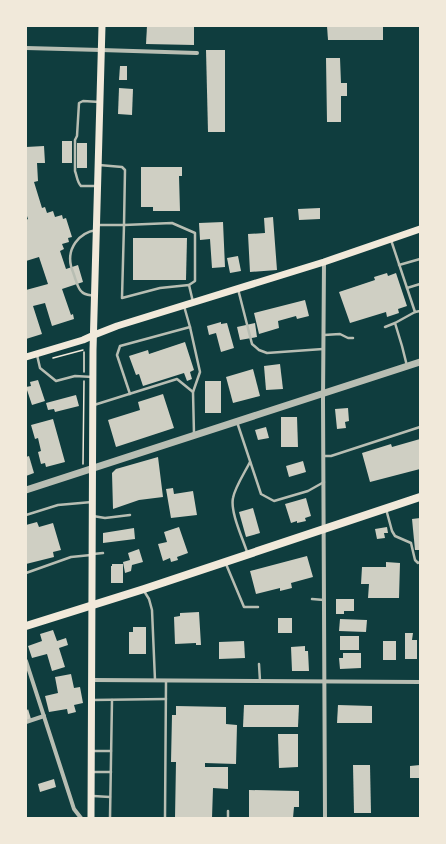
<svg xmlns="http://www.w3.org/2000/svg" width="446" height="844" font-family="Barlow,sans-serif">
<style>
.building{fill:#cfcfc3}
.lines{fill:none;stroke-linecap:round;stroke-linejoin:round}
.path{stroke:#f1e9da;stroke-width:1.5}
.service{stroke:#b8beb3;stroke-width:2.5}
.minor{stroke:#b8beb3;stroke-width:4}
.tertiary{stroke:#b8beb3;stroke-width:7}
.secondary{stroke:#f1e9da;stroke-width:7}
.primary{stroke:#f1e9da;stroke-width:8}
</style>
<rect width="100%" height="100%" fill="#0f3d3e"/>
<g class="building">
<polygon points="147,26 194,26 194,45 146,44"/>
<polygon points="327,26 383,26 383,40 328,40"/>
<polygon points="206,50 225,50 225,132 208,132"/>
<polygon points="326,58 340,58 341,83 347,83 347,96 341,96 341,122 327,122"/>
<polygon points="120,66 127,66 127,80 119,80"/>
<polygon points="119,88 133,89 132,115 118,114"/>
<rect x="62" y="141" width="10" height="22"/>
<rect x="77" y="143" width="10" height="25"/>
<polygon points="44,146 45,163 37,163 38,181 34,182 42,208 45,207 47,213 53,211 55,217 62,215 63,219 66,218 72,237 68,238 69,242 62,244 64,249 60,251 66,269 78,265 83,282 62,289 71,315 73,314 74,319 52,326 45,303 33,306 42,334 26,339 26,290 48,284 39,257 26,261 26,220 28,219 26,213 26,147"/>
<polygon points="141,167 182,167 182,176 179,176 180,211 153,211 153,207 141,207"/>
<polygon points="320,208 320,219 299,220 298,209"/>
<polygon points="273,217 277,270 250,272 248,234 265,233 264,218"/>
<polygon points="223,222 225,267 212,268 210,239 200,240 199,223"/>
<polygon points="133,238 187,238 186,280 133,280"/>
<polygon points="238,256 241,271 230,273 227,258"/>
<polygon points="387,273 388,276 396,273 407,306 398,309 399,313 387,317 386,312 350,323 339,292 375,280 374,277"/>
<polygon points="305,300 309,316 297,319 296,316 278,321 279,328 259,334 254,313"/>
<polygon points="221,322 221,324 227,323 234,348 221,352 216,333 209,335 207,326"/>
<polygon points="255,323 257,337 240,340 237,327"/>
<polygon points="185,342 194,370 190,372 192,379 187,381 184,373 143,386 139,374 136,375 129,356 148,350 149,354"/>
<polygon points="280,364 283,389 266,390 264,366"/>
<polygon points="253,369 260,396 233,403 226,377"/>
<polygon points="38,380 45,401 32,405 26,387 31,386 30,382"/>
<rect x="205" y="381" width="16" height="32"/>
<polygon points="163,394 174,428 116,447 108,420 140,410 138,402"/>
<polygon points="76,395 79,406 55,412 54,409 48,410 46,403"/>
<polygon points="348,408 349,421 345,422 346,428 337,429 335,409"/>
<polygon points="281,417 297,417 298,447 281,447"/>
<polygon points="53,419 65,462 46,467 45,463 41,464 38,452 41,451 38,438 35,439 31,425"/>
<polygon points="266,427 269,438 258,440 255,430"/>
<polygon points="420,439 420,469 370,482 362,453 391,444 392,447"/>
<polygon points="29,456 34,473 26,476 26,457"/>
<polygon points="158,457 163,497 139,500 113,509 112,473 116,469"/>
<polygon points="303,461 306,472 289,477 286,466"/>
<polygon points="173,488 174,494 193,491 197,515 171,518 166,489"/>
<polygon points="306,498 311,516 305,518 306,521 297,523 297,521 291,523 285,504"/>
<polygon points="253,508 260,533 246,537 239,512"/>
<polygon points="420,518 420,550 415,550 412,519"/>
<polygon points="37,522 39,527 53,523 61,550 53,552 54,557 26,564 26,525"/>
<polygon points="179,527 188,553 177,557 178,560 171,562 170,558 163,561 158,544 167,542 164,532"/>
<polygon points="387,527 388,533 384,533 385,538 377,539 375,529"/>
<polygon points="134,528 135,539 103,543 103,533"/>
<polygon points="139,549 143,562 132,565 131,571 125,573 123,562 130,560 128,553"/>
<polygon points="307,556 313,577 291,583 292,588 280,591 280,588 256,594 250,571"/>
<polygon points="386,562 400,563 399,598 368,598 369,584 361,584 362,567 386,567"/>
<polygon points="112,564 123,564 123,583 111,583 111,566 112,566"/>
<polygon points="336,599 354,599 354,611 344,611 344,614 336,614"/>
<polygon points="199,612 201,645 196,645 196,643 175,644 174,617 180,616 180,613"/>
<rect x="278" y="618" width="14" height="15"/>
<polygon points="340,619 367,620 366,632 339,631"/>
<polygon points="133,627 146,627 146,654 129,654 129,632 133,632"/>
<polygon points="53,630 57,641 66,638 68,645 59,648 65,667 52,671 47,654 32,658 28,646 42,641 40,634"/>
<polygon points="405,633 413,633 412,640 417,640 417,659 405,659"/>
<rect x="340" y="636" width="19" height="14"/>
<polygon points="244,641 245,658 219,659 219,642"/>
<rect x="383" y="641" width="13" height="19"/>
<polygon points="305,646 305,651 308,651 309,671 292,671 291,647"/>
<polygon points="343,653 361,653 361,668 340,669 339,658 343,658"/>
<polygon points="71,674 74,688 80,687 83,703 74,705 76,712 68,714 67,709 49,712 45,696 58,693 55,677"/>
<polygon points="244,705 299,705 298,727 243,727"/>
<polygon points="338,705 372,706 372,723 337,723"/>
<polygon points="176,706 226,707 226,724 237,725 236,764 205,763 205,767 228,767 228,789 213,788 212,818 175,818 176,762 171,762 172,715 176,715"/>
<polygon points="28,709 31,719 26,721 26,712"/>
<polygon points="278,734 298,734 298,767 279,768"/>
<polygon points="353,765 370,765 371,813 354,813"/>
<polygon points="420,765 420,778 410,778 410,766"/>
<polygon points="54,779 56,787 40,792 38,784"/>
<polygon points="249,790 299,791 299,807 294,807 293,818 249,818"/>
</g>
<g class="lines">
<g class="path">
<polyline points="53,358 83,350"/>
<polyline points="84,372 84,352"/>
<polyline points="83,464 84,381"/>
</g>
<g class="service">
<polyline points="99,165 122,167 125,170 124,225 172,223 195,233 195,281 189,285"/>
<path d="M97,186H81C77,182 77,176 75,171V140L77,136L79,103L83,101L100,102"/>
<polyline points="98,225 124,225 122,298 160,288 189,285 193,302"/>
<polyline points="391,240 415,312"/>
<polyline points="399,265 420,259"/>
<polyline points="407,288 420,284"/>
<polyline points="238,289 252,344 259,350 267,353 323,349"/>
<path d="M94,296C90,295 85,295 82,292C78,289 77,283 75,278C74,274 72,270 71,266C67,249 78,233 96,230"/>
<polyline points="184,306 190,327"/>
<polyline points="385,327 395,323"/>
<polyline points="324,335 340,334 348,338 353,338"/>
<polyline points="37,355 40,368 56,381 75,376 93,377"/>
<polyline points="407,366 402,346 395,323 415,312 420,311"/>
<polyline points="130,394 117,355 120,346 190,327 200,372 193,392 194,434"/>
<polyline points="94,405 177,379 193,392"/>
<polyline points="237,422 261,494 274,501 308,491 324,482"/>
<polyline points="324,456 331,456 420,427"/>
<polyline points="386,509 392,531 395,536 411,543 415,560 418,563 420,562"/>
<polyline points="26,515 58,505 92,502"/>
<polyline points="93,516 105,518 130,515"/>
<path d="M247,552C243,539 230,512 233,498C235,487 245,472 250,462"/>
<polyline points="93,554 103,553"/>
<polyline points="226,564 244,607 258,607"/>
<polyline points="26,573 71,557 91,555"/>
<polyline points="144,591 149,599 152,610 155,680"/>
<polyline points="312,599 324,600"/>
<polyline points="259,664 260,681"/>
<polyline points="92,700 166,699"/>
<polyline points="91,751 111,751"/>
<polyline points="92,772 111,772"/>
<polyline points="93,796 110,797"/>
<polyline points="110,818 112,700"/>
<polyline points="165,818 166,681"/>
<polyline points="228,818 228,811"/>
</g>
<g class="minor">
<polyline points="26,48 101,50 197,53"/>
<polyline points="324,262 323,400 325,818"/>
<polyline points="26,661 74,809 81,818"/>
<path d="M92,680C201,681 311,681 420,682"/>
<polyline points="26,722 44,716"/>
</g>
<polyline class="tertiary" points="26,490 420,362"/>
<g class="secondary">
<polyline points="26,357 83,340 94,335 117,326 324,262 420,229"/>
<polyline points="91,818 93,350 102,26"/>
</g>
<polyline class="primary" points="26,626 144,589 420,497"/>
</g>
<rect width="446" height="844" fill="none" stroke="#f1e9da" stroke-width="54"/>
</svg>
